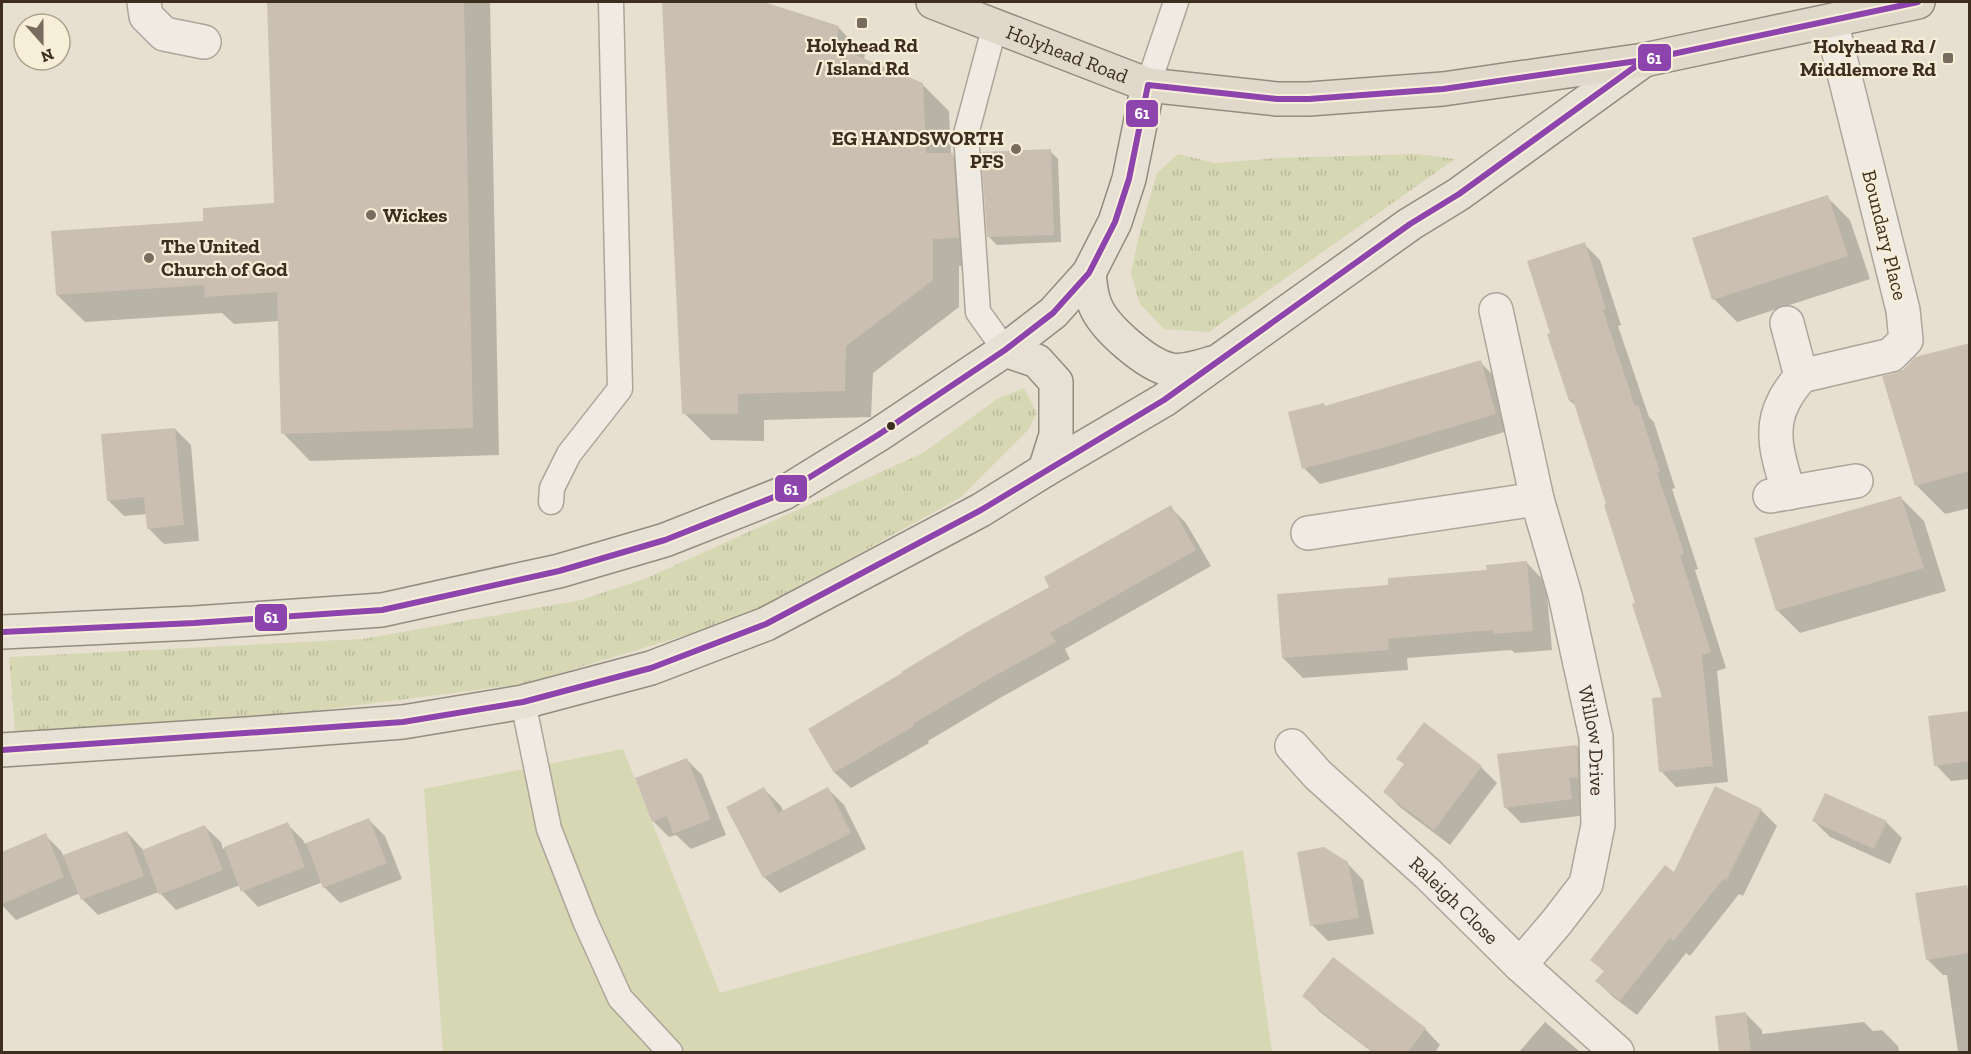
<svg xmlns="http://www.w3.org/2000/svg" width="1971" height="1054" font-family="'Zilla Slab',serif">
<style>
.grass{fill:url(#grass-tufts)}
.park{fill:#d6d7b3}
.shadow{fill:#0003}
.building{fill:#cbbfb2}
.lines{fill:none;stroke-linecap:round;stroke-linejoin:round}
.service-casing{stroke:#ada599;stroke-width:27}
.minor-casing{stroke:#ada599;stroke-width:36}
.primary-casing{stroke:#928b80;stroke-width:36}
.trunk-casing{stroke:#928b80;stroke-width:36}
.service{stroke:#efebe3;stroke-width:24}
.minor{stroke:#efebe3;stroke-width:33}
.primary{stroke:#e6e1d4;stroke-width:33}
.trunk{stroke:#e0d9cb;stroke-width:33}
.bus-1-casing{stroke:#f7eed8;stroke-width:10}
.bus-1{stroke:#8e44ad;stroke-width:6}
.poi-dot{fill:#786c5e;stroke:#f7eed8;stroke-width:2}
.bus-dot{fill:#3d2e20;stroke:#f7eed8;stroke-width:2}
.labels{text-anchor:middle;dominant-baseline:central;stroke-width:4.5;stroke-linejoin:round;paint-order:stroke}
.poi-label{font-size:20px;font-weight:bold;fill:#3d2e20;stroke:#f7eed8;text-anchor:end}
.street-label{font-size:20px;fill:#3d2e20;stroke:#f7eed8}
.line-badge{stroke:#f7eed8;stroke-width:2}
.badge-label{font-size:16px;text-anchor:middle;font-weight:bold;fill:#fff}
</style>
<defs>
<pattern id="grass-tufts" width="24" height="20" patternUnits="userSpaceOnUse" patternTransform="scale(1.5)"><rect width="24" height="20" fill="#d6d7b3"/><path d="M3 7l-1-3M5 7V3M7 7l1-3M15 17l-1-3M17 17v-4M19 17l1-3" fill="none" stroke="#b9b99a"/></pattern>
</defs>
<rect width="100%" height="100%" fill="#e7e0d1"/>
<g class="grass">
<polygon points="1178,154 1215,163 1277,158 1419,154 1455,159 1209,332 1164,329 1140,304 1131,274 1138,239 1157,173"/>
<polygon points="1024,388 1037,413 1028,430 961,497 743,618 524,684 296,713 15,732 9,657 363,639 581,600 647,578 923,453 997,399"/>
</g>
<polygon class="park" points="623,749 720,993 1243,850 1272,1052 443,1052 424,789"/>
<g class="shadow">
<polygon points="269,2 490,2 499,455 310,461 283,433 279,321 234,324 222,313 85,322 57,295 205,223 275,204"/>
<polygon points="664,2 760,2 838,27 865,55 864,60 922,84 949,111 951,154 979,181 985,265 959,266 959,307 873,373 871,417 764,420 764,441 711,440 684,413"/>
<polygon points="1050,151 1058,159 1061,242 997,245 989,237"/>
<polygon points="1827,197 1850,220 1870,279 1737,322 1714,299"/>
<polygon points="1584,244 1600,260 1621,325 1618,326 1649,417 1654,422 1675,488 1672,489 1698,569 1695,570 1726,668 1717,671 1728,782 1676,787 1661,771 1664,698 1608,505 1576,406 1570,401"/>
<polygon points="1970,344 1970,508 1945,514 1917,486"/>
<polygon points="1480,362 1496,378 1511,430 1391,466 1320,484 1304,468 1323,404 1326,407"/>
<polygon points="175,429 191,445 199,541 164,544 148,528 147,514 124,516 108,500"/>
<polygon points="1901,498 1924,521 1946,591 1800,633 1777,610"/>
<polygon points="1170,507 1186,523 1211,566 1065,649 1070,659 1000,698 928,741 929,743 851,788 835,773 810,729 1051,587"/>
<polygon points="1527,563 1546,583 1552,650 1515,653 1511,650 1407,658 1408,670 1303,678 1283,658 1390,587"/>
<polygon points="1970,712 1970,779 1951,781 1936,765"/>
<polygon points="1424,724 1481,767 1497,783 1450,845 1401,808 1385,792 1405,765 1398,758"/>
<polygon points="1577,746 1593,762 1587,815 1521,823 1505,807"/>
<polygon points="686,759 702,775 726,835 691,849 676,835 669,837 653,821"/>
<polygon points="764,789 780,805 784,812 828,789 844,805 866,849 780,893 764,877"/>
<polygon points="1761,810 1777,826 1743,896 1739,894 1690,956 1686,953 1637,1015 1613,997 1597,981 1605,972 1592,960"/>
<polygon points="369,820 385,836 402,879 340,903 324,887 323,882 258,907 243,891 240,885 176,910 159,892 98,915 82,899 80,893 16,920 2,905 2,853 45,835 61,851 64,857 127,832 144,851 205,827 221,842 223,849 287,824 303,840 305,844"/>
<polygon points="1814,821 1886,822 1902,838 1890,864 1830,837"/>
<polygon points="1347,863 1363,880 1374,934 1328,941 1312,925"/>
<polygon points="1966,887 1970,890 1970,1052 1958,1052 1947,975 1943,975 1927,959"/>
<polygon points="1304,996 1425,1029 1440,1045 1435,1052 1372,1052 1320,1012"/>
<polygon points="1746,1014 1762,1030 1762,1034 1864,1022 1873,1031 1882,1030 1898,1046 1899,1052 1721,1052"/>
<polygon points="1545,1022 1579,1051 1581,1052 1519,1052"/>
</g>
<g class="building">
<polygon points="267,2 464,2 473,428 281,434 277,292 205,297 204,285 56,295 51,231 203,221 203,208 274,203"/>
<polygon points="662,2 764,2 839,26 836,47 923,83 926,153 953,153 959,238 933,239 933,280 846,346 845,391 738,394 738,414 682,414"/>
<polygon points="1051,149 1054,235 987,237 981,152"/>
<polygon points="1828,195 1848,256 1712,300 1692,238"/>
<polygon points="1585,242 1606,309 1603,310 1635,406 1638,405 1660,472 1657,473 1684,553 1680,555 1711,652 1702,655 1713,766 1659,772 1652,698 1662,697 1632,604 1635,603 1604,505 1606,504 1573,400 1569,401 1547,334 1550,333 1527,261"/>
<polygon points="1970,343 1970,471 1915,486 1882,376 1895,373 1904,369 1915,357"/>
<polygon points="1481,360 1496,414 1375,450 1302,469 1288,412 1324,403 1325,406"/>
<polygon points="175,428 184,525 147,529 144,497 107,501 101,434"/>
<polygon points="1901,496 1924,568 1776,611 1754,538"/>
<polygon points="1171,505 1196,550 1050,633 1056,642 984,682 913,724 914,726 834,773 808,729 902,673 901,672 971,630 1049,587 1044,577"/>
<polygon points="1527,561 1533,631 1493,634 1493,630 1388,639 1389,650 1282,658 1277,594 1388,585 1388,578 1487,570 1486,565"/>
<polygon points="1970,711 1970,761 1934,766 1928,716"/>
<polygon points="1424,722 1482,766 1434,830 1383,792 1404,764 1396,759"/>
<polygon points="1577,745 1578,777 1569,778 1572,799 1504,808 1497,754"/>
<polygon points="687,758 711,819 673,834 667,816 652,822 635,778"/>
<polygon points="1715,786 1762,809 1726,881 1723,879 1674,941 1670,938 1620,1001 1595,981 1604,971 1590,960 1665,865 1674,872"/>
<polygon points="764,787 778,813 828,787 851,833 763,878 726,807"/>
<polygon points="1825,793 1887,821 1874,849 1812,821"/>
<polygon points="369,818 387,863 323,888 306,843"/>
<polygon points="288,822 305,867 241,892 224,847"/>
<polygon points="205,825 223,870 159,895 142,850"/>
<polygon points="127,831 144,876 81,900 63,855"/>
<polygon points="46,833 64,877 2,904 2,852"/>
<polygon points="1324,847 1348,862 1359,918 1310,926 1297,852"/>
<polygon points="1967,885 1970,904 1970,953 1926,960 1915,893"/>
<polygon points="1333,957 1426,1028 1407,1053 1374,1053 1302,996"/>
<polygon points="1746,1012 1751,1053 1719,1053 1715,1016"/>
</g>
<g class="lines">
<g class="service-casing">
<g id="service">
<polyline points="995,25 966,134 978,312 1005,350"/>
<polyline points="1148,85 1176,2"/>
<polyline points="551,502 552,488 569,454 620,389 611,2"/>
<polyline points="523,702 549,829 585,921 620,998 670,1052"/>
</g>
</g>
<g class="minor-casing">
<g id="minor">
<polyline points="144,2 146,16 164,34 204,42"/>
<path id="s1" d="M1496,310L1537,499L1565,595L1596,737L1598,825L1586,884L1556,923L1520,965"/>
<path d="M1787,323L1801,376C1795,384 1787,393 1783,403C1768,431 1780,464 1789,493"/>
<polyline points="1801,376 1891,355 1906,340 1903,310 1831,21"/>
<polyline points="1770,496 1856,481"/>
<polyline points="1308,533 1537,499"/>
<path id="s2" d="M1292,746L1318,775L1428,874L1520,965L1617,1052"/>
</g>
</g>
<g class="primary-casing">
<g id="primary">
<path d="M1089,273C1090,284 1091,295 1095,305C1104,328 1147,365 1171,370C1185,372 1199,367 1212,363"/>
<polyline points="1005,350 1037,361 1056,382 1056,435 1045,470"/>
<polyline points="2,632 194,623 382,610 559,571 665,540 784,493 878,435 1005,350 1053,313 1089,273 1115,222 1129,179 1148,85"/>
<polyline points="2,750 260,733 403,722 523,702 651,668 766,624 981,510 1045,470 1164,400 1410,224 1459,194 1644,60"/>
</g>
</g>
<g class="trunk-casing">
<g id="trunk">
<path id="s3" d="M933,2L1148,85L1277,99H1309L1443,89L1644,60L1918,2"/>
</g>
</g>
<use href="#service" class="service"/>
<use href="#minor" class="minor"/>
<use href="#primary" class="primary"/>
<use href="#trunk" class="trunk"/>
<g class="bus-1-casing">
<g id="bus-1">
<polyline points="2,632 194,623 382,610 559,571 665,540 784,493 878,435 1005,350 1053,313 1089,273 1115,222 1129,179 1148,85 1277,99 1309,99 1443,89 1644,60 1918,2"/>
<polyline points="2,750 403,722 523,702 651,668 766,624 981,510 1164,400 1410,224 1459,194 1636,66"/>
</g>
</g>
<use href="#bus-1" class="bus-1"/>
</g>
<g class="poi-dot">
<rect x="856" y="17" width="12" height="12" rx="3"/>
<rect x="1942" y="52" width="12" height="12" rx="3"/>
<circle cx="1016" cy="149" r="6"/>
<circle cx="371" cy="215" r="6"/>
<circle cx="149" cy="258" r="6"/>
</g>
<circle class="bus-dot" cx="891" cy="426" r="5"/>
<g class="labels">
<g class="poi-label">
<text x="862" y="45" text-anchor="middle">Holyhead Rd<tspan x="862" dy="23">/ Island Rd</tspan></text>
<text x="1936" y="46">Holyhead Rd /<tspan x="1936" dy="23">Middlemore Rd</tspan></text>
<text x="1004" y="138">EG HANDSWORTH<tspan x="1004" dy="23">PFS</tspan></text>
<text x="383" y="215" text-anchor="start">Wickes</text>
<text x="161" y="246" text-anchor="start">The United<tspan x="161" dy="23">Church of God</tspan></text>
</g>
<g class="street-label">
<text stroke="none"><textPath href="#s3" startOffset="144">Holyhead Road</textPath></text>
<text transform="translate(1885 235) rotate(76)">Boundary Place</text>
<text stroke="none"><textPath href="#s1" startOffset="442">Willow Drive</textPath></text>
<text stroke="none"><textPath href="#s2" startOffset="224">Raleigh Close</textPath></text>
</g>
</g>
<g class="line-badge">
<rect x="1637" y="43" width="35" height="29" rx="6" fill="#8e44ad"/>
<rect x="1125" y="99" width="34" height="29" rx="6" fill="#8e44ad"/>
<rect x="774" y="474" width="34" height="29" rx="6" fill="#8e44ad"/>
<rect x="254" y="603" width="34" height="29" rx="6" fill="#8e44ad"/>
</g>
<g class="badge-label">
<text x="1654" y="64">61</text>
<text x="1142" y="119">61</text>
<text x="791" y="495">61</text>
<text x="271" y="623">61</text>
</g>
<rect width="1971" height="1054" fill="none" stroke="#3d2e20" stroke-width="6"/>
<g transform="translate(42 42) rotate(159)"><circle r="28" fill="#f7eed8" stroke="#ada18e" stroke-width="1.5"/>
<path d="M0-4.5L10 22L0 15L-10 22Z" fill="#786c5e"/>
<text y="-9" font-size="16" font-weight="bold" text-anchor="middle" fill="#3d2e20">N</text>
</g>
</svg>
